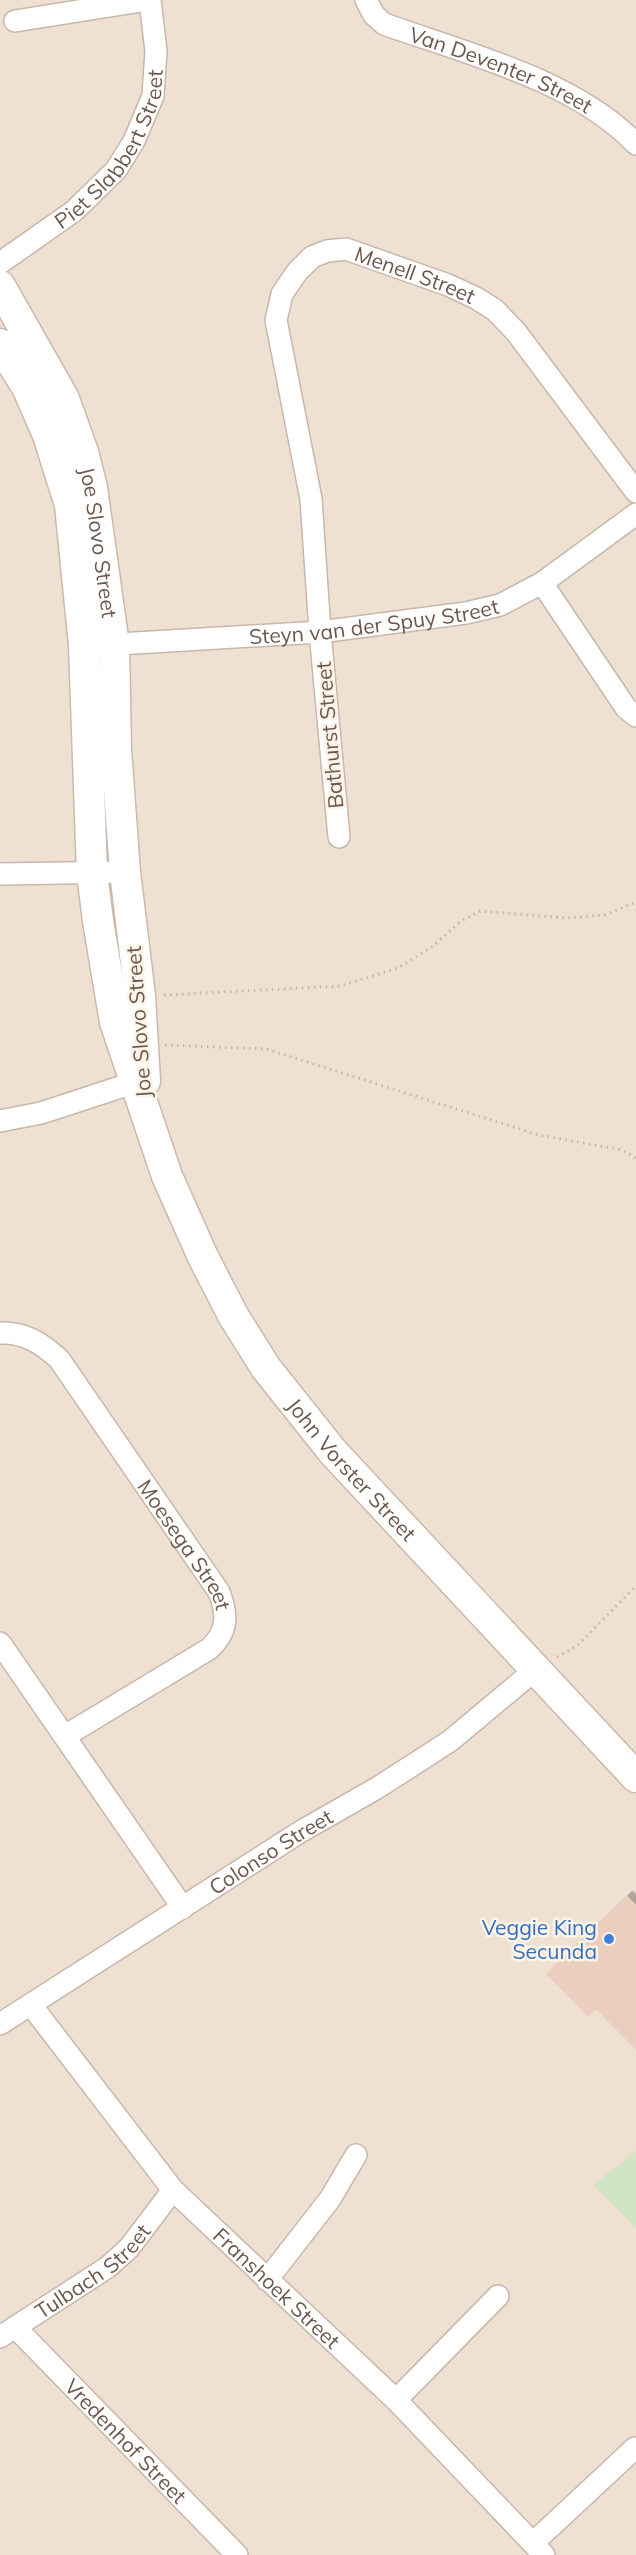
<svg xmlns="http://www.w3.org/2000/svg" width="636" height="2555" font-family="Mulish,sans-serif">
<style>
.residential{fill:#efe1d2}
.green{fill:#d1e4c3}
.building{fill:#ebcebd;filter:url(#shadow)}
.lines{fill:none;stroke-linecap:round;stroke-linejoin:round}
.street-casing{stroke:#c8b7ab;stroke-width:24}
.secondary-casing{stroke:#cdb9ab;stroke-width:33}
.path{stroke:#cfb2a1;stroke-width:3;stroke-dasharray:1.5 4.5;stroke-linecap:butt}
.street{stroke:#fff;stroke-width:21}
.secondary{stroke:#fff;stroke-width:30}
.shop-dot{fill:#3f7fe0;stroke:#fcf4e8;stroke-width:2}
.labels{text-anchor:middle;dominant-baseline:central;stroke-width:5;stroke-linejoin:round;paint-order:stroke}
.street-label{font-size:21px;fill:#6d574c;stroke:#fcf4e8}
.shop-label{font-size:21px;fill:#366cbe;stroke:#fcf4e8;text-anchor:end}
</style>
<defs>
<filter id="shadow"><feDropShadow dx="5.5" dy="-5.5" stdDeviation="0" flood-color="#0004"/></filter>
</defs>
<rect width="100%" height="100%" fill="#f9f0e2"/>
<rect class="residential" x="0" y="0" width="636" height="2555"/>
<polygon class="green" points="636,2151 636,2228 593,2185"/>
<polygon class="building" points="627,1896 636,1905 636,2050 596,2009 588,2017 546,1974"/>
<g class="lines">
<g class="street-casing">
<g id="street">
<path id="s1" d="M366,0L374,15L384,24C465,53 575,80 636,144"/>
<polyline points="15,21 148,0"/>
<path id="s2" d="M0,263L74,211L116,170L134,141L153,96L156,51L150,0"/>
<polyline points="542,583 626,708 636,716"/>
<path id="s3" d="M102,645L320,632L466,613L500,605L542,583L636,514"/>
<path id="s4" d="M339,837L320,632L311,499L276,320L282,294L297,272L312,257L327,251L346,249L448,285L476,298L495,310L516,332L636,492"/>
<polyline points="0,874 125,872"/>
<polyline points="0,1121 41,1113 145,1079"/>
<path id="s5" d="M0,1333C25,1332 41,1343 59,1359L219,1592C228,1615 228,1632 209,1649L65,1736"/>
<polyline points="0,1643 183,1908"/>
<path id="s6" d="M31,2005L173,2190L396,2400L544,2555"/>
<path id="s7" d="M0,2024L300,1832L377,1788L450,1741L535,1670"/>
<polyline points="267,2280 330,2199 356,2155"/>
<path id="s8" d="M15,2327L237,2555"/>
<path id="s9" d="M0,2337L108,2267L129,2248L173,2190"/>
<polyline points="396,2400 498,2296"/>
<polyline points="533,2543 635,2448"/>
</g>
</g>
<g class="secondary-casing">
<g id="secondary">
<path id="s10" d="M0,286L64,399L83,452L92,488L114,645L116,749L125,872L140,996L145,1081"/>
<path id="s11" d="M0,344L27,387L48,435L70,505L84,645L92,873L98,921L115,1022L167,1176L203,1257L234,1317L266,1368L333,1452L636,1777"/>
</g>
</g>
<g class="path">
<polyline points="164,995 340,986 398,968 433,946 461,921 480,911 566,918 605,915 636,902"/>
<polyline points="165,1045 266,1049 539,1135 622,1150 636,1158"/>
<polyline points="557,1657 577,1646 636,1586"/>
</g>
<use href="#street" class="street"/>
<use href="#secondary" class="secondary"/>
</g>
<circle class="shop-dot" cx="609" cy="1939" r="6"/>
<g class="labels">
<g class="street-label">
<text stroke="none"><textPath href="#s1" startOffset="156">Van Deventer Street</textPath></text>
<text stroke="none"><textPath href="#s2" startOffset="164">Piet Slabbert Street</textPath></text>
<text stroke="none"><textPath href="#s4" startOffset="705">Menell Street</textPath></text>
<text stroke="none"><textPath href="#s10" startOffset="278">Joe Slovo Street</textPath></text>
<text stroke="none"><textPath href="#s3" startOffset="273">Steyn van der Spuy Street</textPath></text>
<text transform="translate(329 735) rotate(-95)">Bathurst Street</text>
<text transform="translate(138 1022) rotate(-94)">Joe Slovo Street</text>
<text stroke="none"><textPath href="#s11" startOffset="1208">John Vorster Street</textPath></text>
<text stroke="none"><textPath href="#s5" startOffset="291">Moesega Street</textPath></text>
<text stroke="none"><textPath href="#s7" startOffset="321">Colonso Street</textPath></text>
<text stroke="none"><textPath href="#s9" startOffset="114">Tulbach Street</textPath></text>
<text stroke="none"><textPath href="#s6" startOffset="376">Franshoek Street</textPath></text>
<text stroke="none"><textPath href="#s8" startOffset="159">Vredenhof Street</textPath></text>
</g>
<g class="shop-label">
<text x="597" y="1927">Veggie King<tspan x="597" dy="24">Secunda</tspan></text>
</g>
</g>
</svg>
